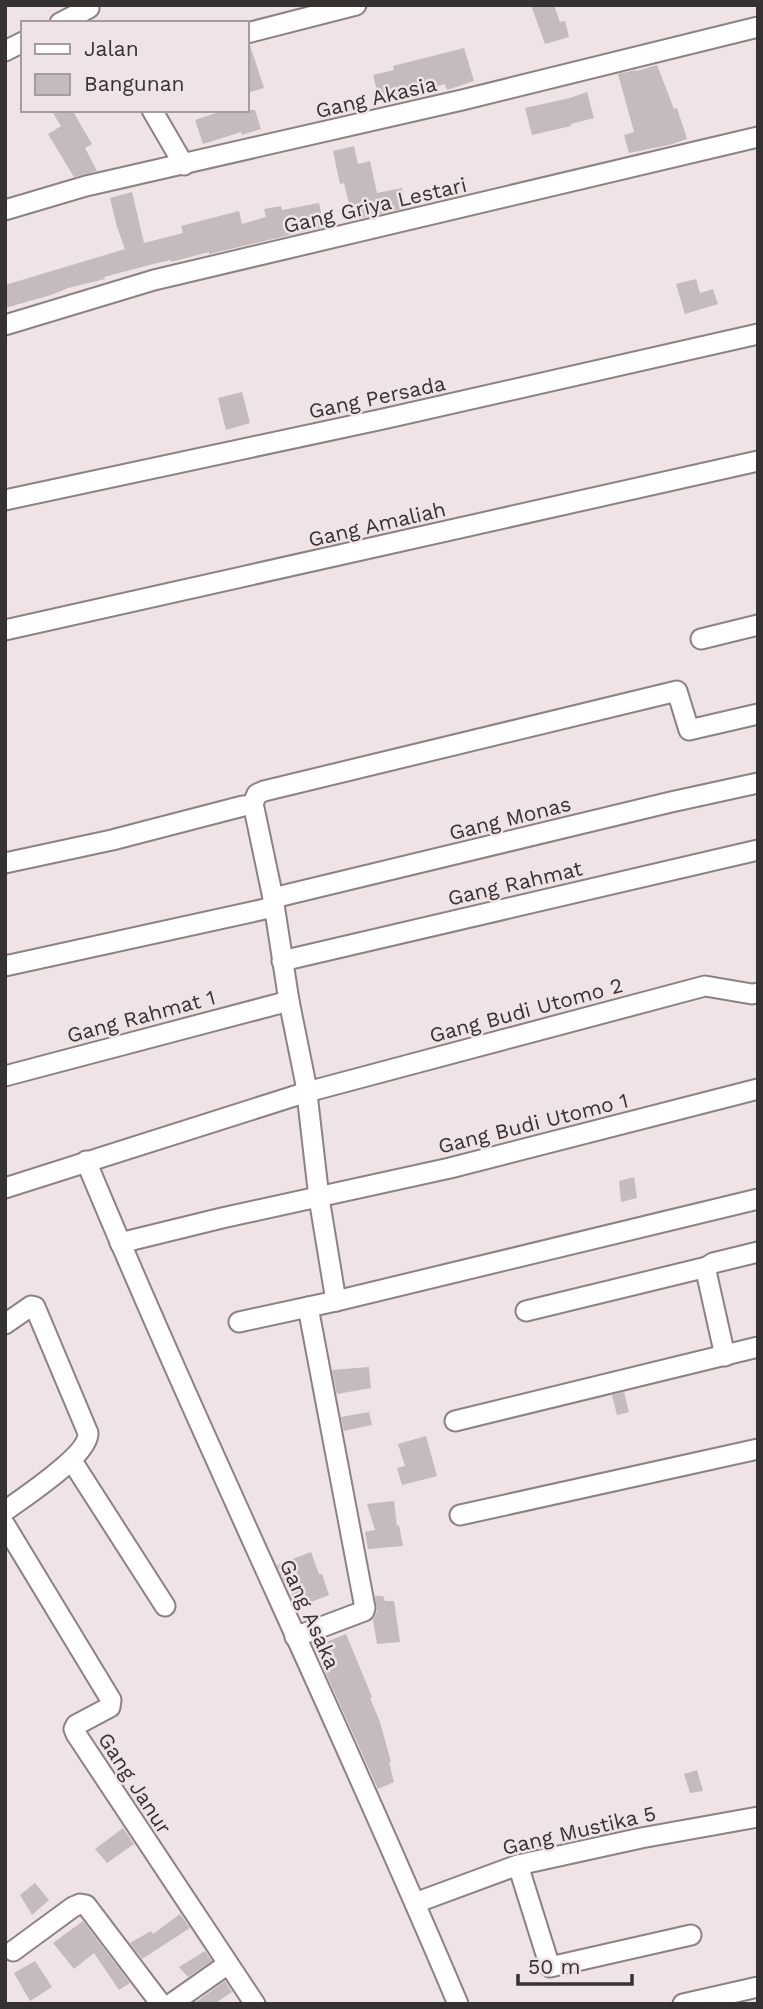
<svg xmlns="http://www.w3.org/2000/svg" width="763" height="2009" font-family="'Work Sans',sans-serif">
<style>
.building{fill:#c5babc}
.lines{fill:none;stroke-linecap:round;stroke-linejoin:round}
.minor-casing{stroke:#8c8183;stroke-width:23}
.minor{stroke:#fff;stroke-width:19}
.labels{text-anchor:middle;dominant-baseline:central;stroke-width:5;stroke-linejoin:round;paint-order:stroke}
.street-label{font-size:21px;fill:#363232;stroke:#efe3e5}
</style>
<rect width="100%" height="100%" fill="#efe3e5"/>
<g class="building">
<polygon points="531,5 554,5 560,22 565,21 569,37 545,44"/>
<polygon points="247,45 250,45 264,88 247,93"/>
<polygon points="464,48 474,81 447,90 445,84 380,102 373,75 394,70 393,66"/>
<polygon points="657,65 674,109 677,108 687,139 669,145 629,153 624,135 634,132 618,74 636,70 637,71"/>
<polygon points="587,92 594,118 571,124 571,126 532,135 525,108 570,98"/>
<polygon points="51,110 72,110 92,144 85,148 97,171 74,177 48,134 61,126"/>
<polygon points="225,110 255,110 261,129 242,135 241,132 203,144 195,120"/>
<polygon points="354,146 358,164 370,161 377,193 402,188 406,208 353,220 344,183 340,184 333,151"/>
<polygon points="132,192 144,243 183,233 181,226 239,211 242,224 266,217 264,209 281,206 282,210 319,203 324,227 209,254 209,252 171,262 171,260 153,264 104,277 105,279 68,288 51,295 5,308 5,285 125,249 117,227 110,198"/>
<polygon points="696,279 700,293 713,289 718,304 685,314 676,284"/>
<polygon points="242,392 250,423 226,430 218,398"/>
<polygon points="634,1177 637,1198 621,1202 619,1181"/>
<polygon points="369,1367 371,1388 337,1394 332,1370"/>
<polygon points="624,1392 629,1412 617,1415 612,1395"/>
<polygon points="369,1412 372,1425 344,1431 341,1417"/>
<polygon points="426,1436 437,1476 402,1485 397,1468 405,1466 398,1444"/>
<polygon points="394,1501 397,1526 399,1525 403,1546 368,1549 365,1532 375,1530 367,1504"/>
<polygon points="311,1552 319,1574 322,1574 329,1595 296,1608 287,1582 285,1583 277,1565"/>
<polygon points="375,1596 383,1596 385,1601 394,1601 400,1642 377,1644 373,1620 377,1611"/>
<polygon points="346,1634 372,1697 370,1698 380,1722 391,1762 389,1762 394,1782 378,1789 323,1667 316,1646"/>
<polygon points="697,1770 703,1791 690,1793 684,1774"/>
<polygon points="123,1828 134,1844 107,1863 95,1849"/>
<polygon points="35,1883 49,1900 32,1915 20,1895"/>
<polygon points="180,1914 190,1928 142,1959 130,1943 151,1931 153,1934"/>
<polygon points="83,1921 130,1983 119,1990 94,1953 74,1969 53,1943"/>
<polygon points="205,1951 212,1961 188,1977 179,1967"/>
<polygon points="35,1961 52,1987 30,2001 14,1973"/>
<polygon points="225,1981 232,1992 214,2004 193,2004"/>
</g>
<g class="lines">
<g class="minor-casing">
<g id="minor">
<polyline points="60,23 89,8"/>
<polyline points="247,33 356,5"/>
<polyline points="5,51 23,42"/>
<polyline points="152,110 184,165"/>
<polyline points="5,210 86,186 462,100 758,27"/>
<polyline points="5,325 154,280 758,137"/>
<polyline points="5,500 383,419 758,334"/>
<polyline points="5,630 758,461"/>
<polyline points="701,639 758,625"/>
<polyline points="252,806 257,794 264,791 677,691 689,730 758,714"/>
<polyline points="5,863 112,840 243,806 249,805 254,808 273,898 289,1001 306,1085 319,1198 336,1301 239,1322"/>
<polyline points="273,898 671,802 758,783"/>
<polyline points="282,961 758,850"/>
<polyline points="5,966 274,907"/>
<polyline points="5,1076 289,1001"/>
<path d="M86,1161C204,1445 339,1721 458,2004"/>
<polyline points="5,1188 307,1092 705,986 752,994 758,993"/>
<polyline points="120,1243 222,1218 450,1168 758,1089"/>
<polyline points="336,1301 758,1199"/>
<polyline points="526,1311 707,1267"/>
<path d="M5,1324L31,1306L35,1307L88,1433C89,1455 24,1497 5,1511"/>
<polyline points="725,1356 706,1271 707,1267 713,1263 758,1252"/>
<polyline points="455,1421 758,1347"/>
<polyline points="72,1461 165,1606"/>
<polyline points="460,1515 758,1449"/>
<polyline points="5,1525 111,1700 110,1707 76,1725 74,1729 76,1734 255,2004"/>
<polyline points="295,1637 364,1611 365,1608 308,1307"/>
<polyline points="518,1865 550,1967 691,1935"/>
<polyline points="415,1903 518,1865 641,1838 758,1817"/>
<polyline points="13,1951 73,1907 80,1904 86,1905 161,2004"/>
<polyline points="171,2004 228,1964"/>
<polyline points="683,2004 758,1987"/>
</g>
</g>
<use href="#minor" class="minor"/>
</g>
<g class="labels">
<g class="street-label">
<text transform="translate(376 97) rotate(-13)">Gang Akasia</text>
<text transform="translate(375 205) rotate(-13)">Gang Griya Lestari</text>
<text transform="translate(377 397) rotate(-12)">Gang Persada</text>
<text transform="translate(377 524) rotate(-13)">Gang Amaliah</text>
<text transform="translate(510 818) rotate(-14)">Gang Monas</text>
<text transform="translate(515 883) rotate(-13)">Gang Rahmat</text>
<text transform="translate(526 1010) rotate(-15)">Gang Budi Utomo 2</text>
<text transform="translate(141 1016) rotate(-15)">Gang Rahmat 1</text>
<text transform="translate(533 1123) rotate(-14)">Gang Budi Utomo 1</text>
<text transform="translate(310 1614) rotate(66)">Gang Asaka</text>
<text transform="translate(135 1783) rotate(57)">Gang Janur</text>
<text transform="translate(579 1830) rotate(-13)">Gang Mustika 5</text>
</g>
</g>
<rect width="763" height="2009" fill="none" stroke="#363232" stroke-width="14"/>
<rect x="21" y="21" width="228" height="91" fill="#efe3e5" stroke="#a59c9d" stroke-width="2"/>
<rect x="35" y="44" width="35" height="10" fill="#ffffff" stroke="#a59c9d" stroke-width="2"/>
<text x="84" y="56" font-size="21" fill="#363232">Jalan</text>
<rect x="35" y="74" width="35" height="21" fill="#c5babc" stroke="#a59c9d" stroke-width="2"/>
<text x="84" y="91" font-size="21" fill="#363232">Bangunan</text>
<path d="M518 1974v10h114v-10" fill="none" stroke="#363232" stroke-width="3.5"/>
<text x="528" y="1974" font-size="21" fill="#363232" stroke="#efe3e5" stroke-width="5" paint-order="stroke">50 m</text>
</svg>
